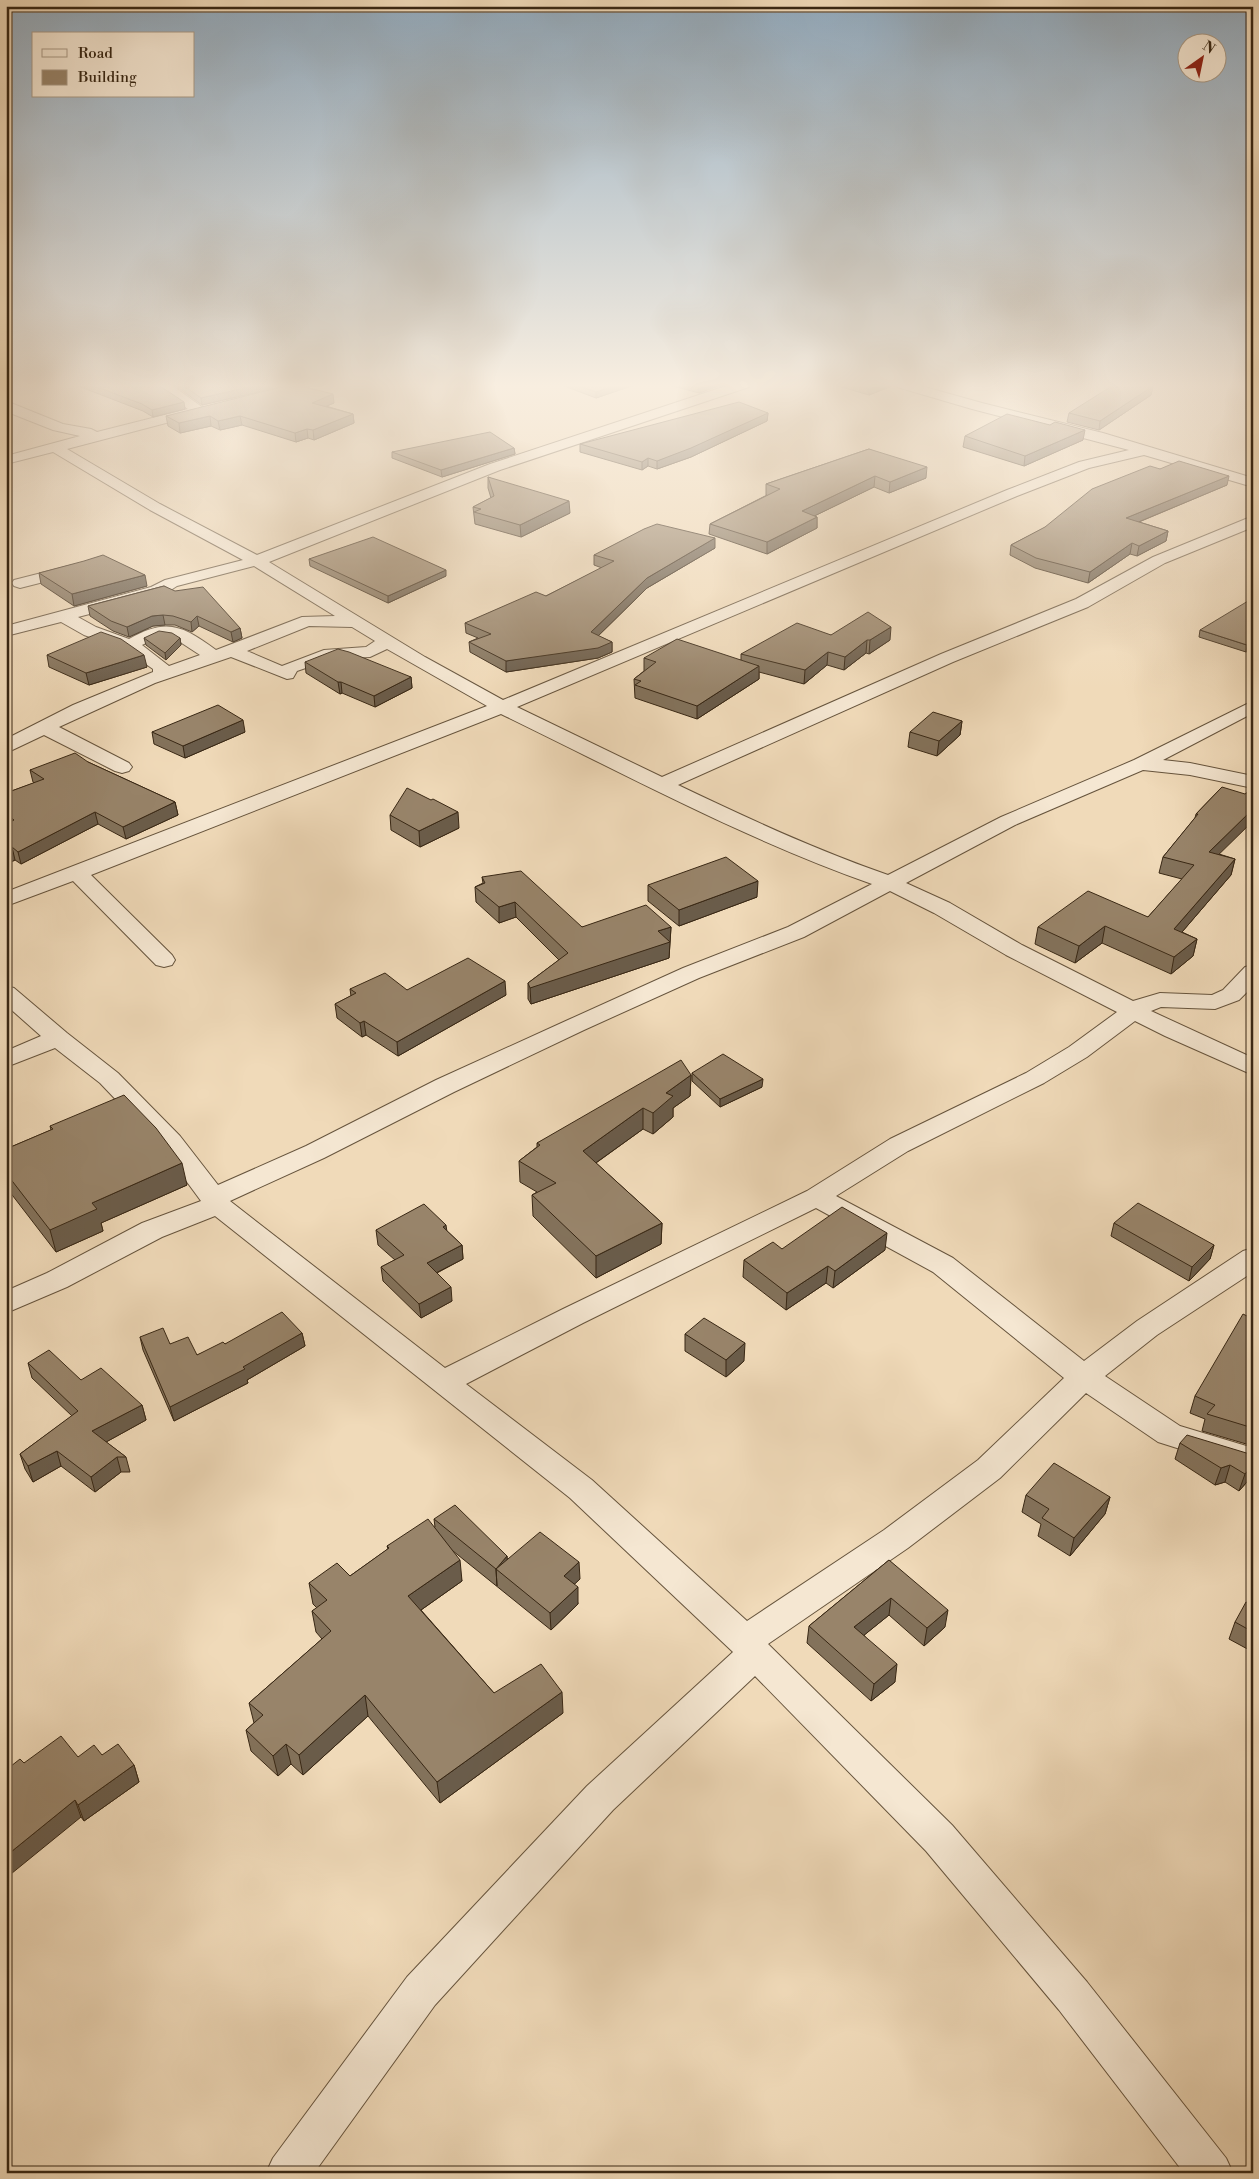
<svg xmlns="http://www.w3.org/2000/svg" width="1259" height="2179" font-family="'Libre Bodoni',serif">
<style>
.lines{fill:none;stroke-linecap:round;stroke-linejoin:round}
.street-casing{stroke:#66543d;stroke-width:2}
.street{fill:#f5e7d2;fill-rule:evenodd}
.wall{fill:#83725b;stroke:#382714}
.shaded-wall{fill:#6a5c4a;stroke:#382714}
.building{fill:#98846a;stroke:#382714}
</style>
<rect width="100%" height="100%" fill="#f0dab9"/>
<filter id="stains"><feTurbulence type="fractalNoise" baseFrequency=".004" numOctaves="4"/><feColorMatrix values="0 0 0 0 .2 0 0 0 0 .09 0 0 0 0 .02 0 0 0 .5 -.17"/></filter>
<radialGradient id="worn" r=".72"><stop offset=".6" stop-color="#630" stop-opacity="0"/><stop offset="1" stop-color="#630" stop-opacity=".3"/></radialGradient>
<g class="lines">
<g class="street-casing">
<g id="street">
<path d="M156,384H170L206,410L204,413L67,449L160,504L257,555L490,464L732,384H750L749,387L500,470L269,562L425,657L503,700L1007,490L1079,462L1129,450L972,409L897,387L896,384H914L982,403L1103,433L1253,478V487L1144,455L1089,468L1017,496L517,707L662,777L941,654L1076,599L1153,557L1253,516V527L1165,563L1088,607L953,662L678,785C747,818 816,850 888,875L1001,817L1134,760L1253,701V713L1163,760L1190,763L1253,776V788L1190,775L1143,770L1015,825L906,883L950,903L1022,945L1133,1001L1160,993L1212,995L1223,990L1245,967L1253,965V986L1239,1000L1215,1009L1161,1007L1151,1011L1253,1058V1075L1165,1036L1135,1021L1087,1057L1044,1083L908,1151L836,1196L953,1258L1084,1361L1137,1321L1243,1251L1253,1248V1272L1157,1335L1105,1376L1180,1426L1253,1448V1472L1158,1442L1086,1393L1000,1478L908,1548L768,1644L952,1825L1087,1982L1226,2158L1233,2173H1184L1059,2010L926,1851L755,1676L613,1810L435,2005L314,2173H266L273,2158L407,1977L587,1786L733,1652L570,1498L215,1216L162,1237L67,1287L6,1313V1291L47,1273L142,1223L201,1201L162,1148L100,1083L55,1048L6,1067V1051L41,1036L6,1005V986L14,988L67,1033L118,1073L180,1136L218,1185L306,1146L436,1080L568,1020L683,968L788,927L872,884C744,839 623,773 501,714L91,875L172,955L175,960L172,965L164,967L156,965L73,881L6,906V892L487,706L387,649L370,657L332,659L297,671L293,678L287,679L231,657L155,683L59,727L129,763L132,767L129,771L122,773L115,771L44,735L6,753V739L73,705L153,672V669L124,649L84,635L61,622L6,636V626L151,587L165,580L243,560L150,510L53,452L6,464V456L80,436L53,430L10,413L6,411V401L63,424L91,429L97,432L188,409L157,387ZM254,566L335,616L302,617L216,650C183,626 167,617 129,639L96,627L78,617L163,595L177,586ZM309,626L352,627L375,641L366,647L324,650L282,666L247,651ZM160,636L174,638L200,655L169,666L142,645ZM890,891L934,913L1006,955L1117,1012L1069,1047L1026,1073L890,1139L807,1191L563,1309L445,1368L230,1201L324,1158L454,1092L584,1030L699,978L804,937ZM816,1208L933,1272L1064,1378L978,1460L884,1530L747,1621L592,1480L466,1384L583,1323Z"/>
<polygon points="291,384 310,384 308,387 265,400 258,396 260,393"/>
<polygon points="73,565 79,567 81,570 79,573 20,588 14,586 12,583 14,580"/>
</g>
</g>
<use href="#street" class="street"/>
</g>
<g class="wall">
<polygon points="73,384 157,384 185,409 153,417 143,411"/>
<polygon points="173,384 275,384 272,384 272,388 258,392 202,405"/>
<polygon points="559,384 637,384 596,398"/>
<polygon points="665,384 723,384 699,393"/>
<polygon points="818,384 895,384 894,385 869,395 831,384 825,386"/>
<polygon points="1153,386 1151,395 1099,430 1067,422 1069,413"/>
<polygon points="334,403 326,406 353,414 354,423 314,440 308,438 296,442 242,425 220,430 211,426 180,433 168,426 166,416"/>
<polygon points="768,413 767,421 691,457 657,469 648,466 642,470 580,452 580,444"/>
<polygon points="965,436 1083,440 1024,466 963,447"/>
<polygon points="514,448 515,454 442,477 392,458 392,452"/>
<polygon points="869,449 926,478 889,493 874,487 814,516 817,517 817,528 767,554 709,534 710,524 767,495 766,495 766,484"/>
<polygon points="1160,469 1227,485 1139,522 1168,531 1166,541 1137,556 1130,554 1088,583 1035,568 1010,555 1011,545"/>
<polygon points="488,477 570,513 521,537 475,524 473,507 491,498 488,488"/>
<polygon points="715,548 647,588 598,636 612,642 612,652 598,658 506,672 470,652 469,642 478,638 466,633 465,623 546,596 602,568 594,565 594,555"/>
<polygon points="309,559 446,576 388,603 310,566"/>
<polygon points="39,573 147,586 74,606 41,584"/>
<polygon points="164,586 240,628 242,638 233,642 199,626 192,632 175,625 165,625 153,626 129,637 113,631 90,616 88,606"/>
<polygon points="1200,630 1253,647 1246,652 1199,637"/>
<polygon points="831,635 890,640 869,654 866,653 844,670 827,665 804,684 759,672 759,679 697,719 635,698 634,679 644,671 644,658 741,660 741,654"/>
<polygon points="144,638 180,638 181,645 166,660 146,645"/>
<polygon points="47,655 147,667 89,685 49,667"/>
<polygon points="305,662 411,677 412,688 375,707 342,693 340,694 306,673"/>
<polygon points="962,721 960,735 937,756 908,747 910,732"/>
<polygon points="152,732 245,732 185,758 154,744"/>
<polygon points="88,762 175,802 178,815 126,839 98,824 21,864 15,860 7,864 6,864 6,793 34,783 33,782 30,770"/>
<polygon points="1222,787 1219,854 1235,859 1231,875 1182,932 1197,939 1193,956 1171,974 1102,943 1075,963 1035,944 1038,927 1148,917 1182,879 1159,873 1163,857 1195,818 1196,814"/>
<polygon points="390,815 459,828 420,847 391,830"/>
<polygon points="482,877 582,927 671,927 669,958 531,1004 528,999 528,983 559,960 516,917 499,923 476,902 475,887 483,883"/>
<polygon points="648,885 757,897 679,926 648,901"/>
<polygon points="350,989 407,990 506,995 398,1056 366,1035 362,1037 337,1018 335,1004 351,996"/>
<polygon points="692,1073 762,1087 720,1107 692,1081"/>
<polygon points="691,1075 690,1096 673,1108 673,1117 653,1134 643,1129 596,1163 662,1223 661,1244 596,1278 533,1216 532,1195 537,1192 520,1182 519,1161 537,1147 537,1143"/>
<polygon points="50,1126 187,1185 101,1223 103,1231 56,1252 6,1187 6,1149 51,1130"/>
<polygon points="1114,1223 1214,1245 1210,1259 1189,1281 1111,1236"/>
<polygon points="376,1230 447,1231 462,1245 463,1259 437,1273 452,1301 421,1318 383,1281 381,1267 395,1260 378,1245"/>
<polygon points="782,1249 885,1250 833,1288 826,1283 786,1310 743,1277 744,1260"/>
<polygon points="1253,1319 1253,1446 1202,1431 1205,1419 1190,1413 1195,1396"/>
<polygon points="302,1333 305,1346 247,1380 248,1383 174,1421 143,1350 140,1337 170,1344 197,1355 225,1344"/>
<polygon points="685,1334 744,1361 726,1377 685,1351"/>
<polygon points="28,1363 81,1380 142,1405 146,1420 106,1442 126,1457 130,1472 121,1472 95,1492 61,1466 33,1482 25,1469 20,1454 72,1416 32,1378"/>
<polygon points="1180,1443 1253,1455 1253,1475 1239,1491 1225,1482 1215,1485 1175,1459"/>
<polygon points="1026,1495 1110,1497 1105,1514 1070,1556 1038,1536 1041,1524 1022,1512"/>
<polygon points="434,1519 507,1556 507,1559 580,1579 574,1584 578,1604 551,1630 453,1551 462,1581 421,1610 494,1693 563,1713 440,1803 368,1716 303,1775 291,1764 278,1776 251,1751 246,1730 254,1723 249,1703 322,1639 316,1632 312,1611 317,1608 313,1604 309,1583 350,1576 388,1549 387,1546 435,1527"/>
<polygon points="889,1560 945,1627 924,1646 889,1615 864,1635 895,1682 871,1701 807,1643 809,1626"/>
<polygon points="1253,1605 1253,1652 1229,1639 1235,1622"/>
<polygon points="102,1755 134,1765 139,1782 84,1821 81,1817 24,1763 78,1757"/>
</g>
<g class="shaded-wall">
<polygon points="262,384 275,384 272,384 272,388 258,392 202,405 201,398"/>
<polygon points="620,384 637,384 596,398 596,392"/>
<polygon points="708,384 723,384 699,393 699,387"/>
<polygon points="825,384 831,384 825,386"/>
<polygon points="884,384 895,384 894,385 869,395 869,389"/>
<polygon points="1153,386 1151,395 1099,430 1100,421"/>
<polygon points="333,394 334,403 313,412 312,403"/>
<polygon points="184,402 185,409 153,417 152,410"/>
<polygon points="768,413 767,421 691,457 657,469 657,461"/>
<polygon points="353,414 354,423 314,440 313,430"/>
<polygon points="210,416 211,426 180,433 179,423"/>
<polygon points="240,416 242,425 220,430 218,421"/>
<polygon points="307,429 308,438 296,442 295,433"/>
<polygon points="1085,430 1083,440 1024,466 1025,456"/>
<polygon points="514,448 515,454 442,477 441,470"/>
<polygon points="648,458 648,466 642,470 642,462"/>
<polygon points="927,467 926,478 889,493 890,482"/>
<polygon points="875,476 874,487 802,522 802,511"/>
<polygon points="1229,476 1227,485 1124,528 1126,518"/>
<polygon points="569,501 570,513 521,537 520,525"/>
<polygon points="817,517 817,528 767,554 767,542"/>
<polygon points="1168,531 1166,541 1137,556 1139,546"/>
<polygon points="715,538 715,548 647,588 591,643 591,632 647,578"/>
<polygon points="1132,543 1130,554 1088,583 1090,572"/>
<polygon points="446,570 446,576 388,603 388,596"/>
<polygon points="145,575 147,586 74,606 72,594"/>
<polygon points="163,615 165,625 153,626 129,637 127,627 152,616"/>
<polygon points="197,616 199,626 192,632 191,622"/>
<polygon points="891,627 890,640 869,654 870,640"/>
<polygon points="240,628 242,638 233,642 231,632"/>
<polygon points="180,638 181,645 166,660 165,653"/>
<polygon points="867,640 866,653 844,670 845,657"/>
<polygon points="1253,641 1253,647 1246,652 1247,645"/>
<polygon points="612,642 612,652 598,658 506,672 506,661"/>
<polygon points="828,652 827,665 804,684 805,670"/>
<polygon points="144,655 147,667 89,685 86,673"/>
<polygon points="759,666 759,679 697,719 697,706"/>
<polygon points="411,677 412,688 375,707 374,696"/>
<polygon points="338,682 341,682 342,693 340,694"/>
<polygon points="243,720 245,732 185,758 183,746"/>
<polygon points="962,721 960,735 937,756 939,741"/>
<polygon points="175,802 178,815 126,839 123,827"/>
<polygon points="1253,809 1253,821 1205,868 1209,852"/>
<polygon points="95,812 98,824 21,864 18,852"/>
<polygon points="458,812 459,828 420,847 419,831"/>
<polygon points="12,847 15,860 7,864 6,860 6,850"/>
<polygon points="1235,859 1231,875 1170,946 1174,929"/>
<polygon points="758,881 757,897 679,926 679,910"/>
<polygon points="515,902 516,917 499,923 499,907"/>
<polygon points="1105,926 1102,943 1075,963 1079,946"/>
<polygon points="671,927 669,958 531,1004 530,988 658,931"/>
<polygon points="1197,939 1193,956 1171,974 1174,957"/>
<polygon points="505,981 506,995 398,1056 397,1042"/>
<polygon points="364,1021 366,1035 362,1037 360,1023"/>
<polygon points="691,1075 690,1096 673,1108 673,1117 653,1134 653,1113 666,1093"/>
<polygon points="763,1079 762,1087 720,1107 720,1099"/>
<polygon points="643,1108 643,1129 583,1172 583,1151"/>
<polygon points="182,1163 187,1185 101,1223 103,1231 56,1252 50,1230 92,1203"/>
<polygon points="662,1223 661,1244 596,1278 596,1256"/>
<polygon points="446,1225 448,1239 443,1227"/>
<polygon points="887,1233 885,1250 833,1288 835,1271"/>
<polygon points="462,1245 463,1259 428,1277 427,1263"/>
<polygon points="1214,1245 1210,1259 1189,1281 1192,1267"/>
<polygon points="828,1266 826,1283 786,1310 787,1293"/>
<polygon points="451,1287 452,1301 421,1318 419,1304"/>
<polygon points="302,1333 305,1346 247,1380 248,1383 174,1421 170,1407"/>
<polygon points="745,1343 744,1361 726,1377 726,1360"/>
<polygon points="142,1405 146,1420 97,1447 92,1431"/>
<polygon points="57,1451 61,1466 33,1482 28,1466"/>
<polygon points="117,1457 121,1472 95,1492 91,1477"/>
<polygon points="1230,1465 1225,1482 1215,1485 1221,1468"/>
<polygon points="1253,1465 1253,1475 1239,1491 1245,1474"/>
<polygon points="1110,1497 1105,1514 1070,1556 1074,1538"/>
<polygon points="507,1556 508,1573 496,1569 497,1586 496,1569"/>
<polygon points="460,1560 462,1581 411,1617 408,1596"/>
<polygon points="579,1562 580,1579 564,1594 564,1576"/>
<polygon points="578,1587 578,1604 551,1630 550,1613"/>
<polygon points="891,1598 889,1615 852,1645 854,1627"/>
<polygon points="948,1610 945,1627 924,1646 927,1628"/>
<polygon points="897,1664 895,1682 871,1701 874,1684"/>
<polygon points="562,1692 563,1713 440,1803 437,1782"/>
<polygon points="365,1695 368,1716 303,1775 299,1755"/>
<polygon points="286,1744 291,1764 278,1776 273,1756"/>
<polygon points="134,1765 139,1782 84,1821 78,1805"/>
<polygon points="75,1800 81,1817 6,1878 6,1856"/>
</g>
<g class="building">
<polygon points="89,384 157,384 184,402 152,410 142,404"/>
<polygon points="181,384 262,384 201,398"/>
<polygon points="293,384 333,394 312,403 353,414 313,430 307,429 295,433 240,416 218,421 210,416 179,423 166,416"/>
<polygon points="574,384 620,384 596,392"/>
<polygon points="686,384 708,384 699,387"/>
<polygon points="850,384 884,384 869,389"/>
<polygon points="1115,384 1142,384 1153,386 1100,421 1069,413"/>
<polygon points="739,402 768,413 691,448 657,461 648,458 642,462 580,444"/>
<polygon points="1007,414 1050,425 1055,422 1085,430 1025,456 965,436"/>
<polygon points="490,432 514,448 441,470 392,452"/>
<polygon points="869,449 927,467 890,482 875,476 802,511 817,517 767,542 710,524 780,489 766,484"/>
<polygon points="1179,461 1229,476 1126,518 1168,531 1139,546 1132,543 1090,572 1036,558 1011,545 1045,527 1092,489 1150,466 1160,469"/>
<polygon points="488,477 569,501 520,525 474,512 481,509 473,507 494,496"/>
<polygon points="657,524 715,538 647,578 591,632 612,642 598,648 506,661 469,642 491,634 465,623 536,592 546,596 614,561 594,555 644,529"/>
<polygon points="373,537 446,570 388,596 309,559"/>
<polygon points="103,555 145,575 72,594 39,573 84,561"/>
<polygon points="164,586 175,591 203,587 240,628 231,632 197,616 191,622 173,616 163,615 152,616 127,627 111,621 88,606"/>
<polygon points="1253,598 1253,641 1247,645 1200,630"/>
<polygon points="868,612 891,627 870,640 867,640 845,657 828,652 805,670 741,654 797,623 831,635"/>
<polygon points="159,631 172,633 180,638 165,653 144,638"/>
<polygon points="101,632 121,639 144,655 86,673 47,655"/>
<polygon points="677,639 759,666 697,706 635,685 641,681 634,679 656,662 644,658"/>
<polygon points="338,649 349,652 411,677 374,696 341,682 338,682 305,662"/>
<polygon points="218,705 243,720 183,746 152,732"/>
<polygon points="933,712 962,721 939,741 910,732"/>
<polygon points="75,753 88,762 175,802 123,827 95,812 18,852 12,847 6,850 6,824 14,820 6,814 6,793 44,779 30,770"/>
<polygon points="1222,787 1245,794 1253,788 1253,809 1209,852 1235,859 1174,929 1197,939 1174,957 1105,926 1079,946 1038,927 1088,891 1148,917 1194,865 1163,857 1198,814 1196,814"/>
<polygon points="407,788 431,800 433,799 458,812 419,831 390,815"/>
<polygon points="726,857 758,881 679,910 648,885"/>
<polygon points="521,871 582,927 646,905 671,927 658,931 670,942 530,988 528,983 568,953 515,902 499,907 475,887 485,883 482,877"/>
<polygon points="468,958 505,981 397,1042 364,1021 360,1023 335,1004 356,993 350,989 385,973 407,990"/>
<polygon points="723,1054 763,1079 720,1099 692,1073"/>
<polygon points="681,1060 691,1075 666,1093 673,1096 653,1113 643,1108 583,1151 662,1223 596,1256 532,1195 556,1183 519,1161 540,1145 537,1143"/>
<polygon points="124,1095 156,1128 182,1163 92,1203 97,1209 50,1230 6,1173 6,1149 53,1129 50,1126"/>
<polygon points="1138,1203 1214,1245 1192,1267 1114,1223"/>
<polygon points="424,1204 446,1225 443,1227 462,1245 427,1263 451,1287 419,1304 381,1267 404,1255 376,1230"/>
<polygon points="842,1207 887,1233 835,1271 828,1266 787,1293 744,1260 773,1242 782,1249"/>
<polygon points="282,1312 302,1333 243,1367 245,1369 170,1407 140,1337 163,1328 170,1344 188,1337 197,1355 223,1342 225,1344"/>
<polygon points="1243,1314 1253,1319 1253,1428 1207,1414 1215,1405 1195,1396"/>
<polygon points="704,1318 745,1343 726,1360 685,1334"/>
<polygon points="49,1350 81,1380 101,1368 142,1405 92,1431 126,1457 117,1457 91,1477 57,1451 28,1466 20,1454 78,1411 28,1363"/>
<polygon points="1187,1435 1253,1455 1253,1465 1245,1474 1230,1465 1221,1468 1180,1443"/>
<polygon points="1054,1463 1110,1497 1074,1538 1042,1518 1049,1509 1026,1495"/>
<polygon points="455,1505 507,1556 496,1569 434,1519"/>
<polygon points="428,1519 460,1560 408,1596 494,1693 541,1664 562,1692 437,1782 365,1695 299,1755 286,1744 273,1756 246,1730 263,1715 249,1703 331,1631 312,1611 327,1600 309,1583 337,1563 350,1576 389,1548 387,1546"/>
<polygon points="540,1532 579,1562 564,1576 578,1587 550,1613 496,1569"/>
<polygon points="889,1560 948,1610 927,1628 891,1598 854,1627 897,1664 874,1684 809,1626"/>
<polygon points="1246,1602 1253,1605 1253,1632 1235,1622"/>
<polygon points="61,1736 78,1757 94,1745 102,1755 118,1744 134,1765 78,1805 75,1800 6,1856 6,1770 20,1759 24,1763"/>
</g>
<linearGradient id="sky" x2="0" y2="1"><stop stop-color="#92abbf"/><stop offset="0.56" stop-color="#f8eee0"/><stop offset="1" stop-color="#f8eee0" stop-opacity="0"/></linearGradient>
<rect width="1259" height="689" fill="url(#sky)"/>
<rect width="1259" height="2179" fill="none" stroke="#f0dab9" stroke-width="25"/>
<rect x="8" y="8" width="1244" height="2164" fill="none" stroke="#382714" stroke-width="2.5"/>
<rect x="12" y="12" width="1234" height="2154" fill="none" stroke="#382714"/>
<rect x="32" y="32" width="162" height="65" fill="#f5e7d2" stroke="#a99a86"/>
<rect x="42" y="49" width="25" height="8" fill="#f5e7d2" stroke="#a99a86"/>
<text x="78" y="58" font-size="15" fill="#382714">Road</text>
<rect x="42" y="70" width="25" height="15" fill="#98846a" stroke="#a99a86"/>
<text x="78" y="82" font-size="15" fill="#382714">Building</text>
<g transform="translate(1202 58) rotate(33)"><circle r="24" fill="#f5e7d2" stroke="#a99a86"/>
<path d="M0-4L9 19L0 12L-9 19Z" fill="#8f2418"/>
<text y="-8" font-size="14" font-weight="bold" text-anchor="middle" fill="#382714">N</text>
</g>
<rect width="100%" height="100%" filter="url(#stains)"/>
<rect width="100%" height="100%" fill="url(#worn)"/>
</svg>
